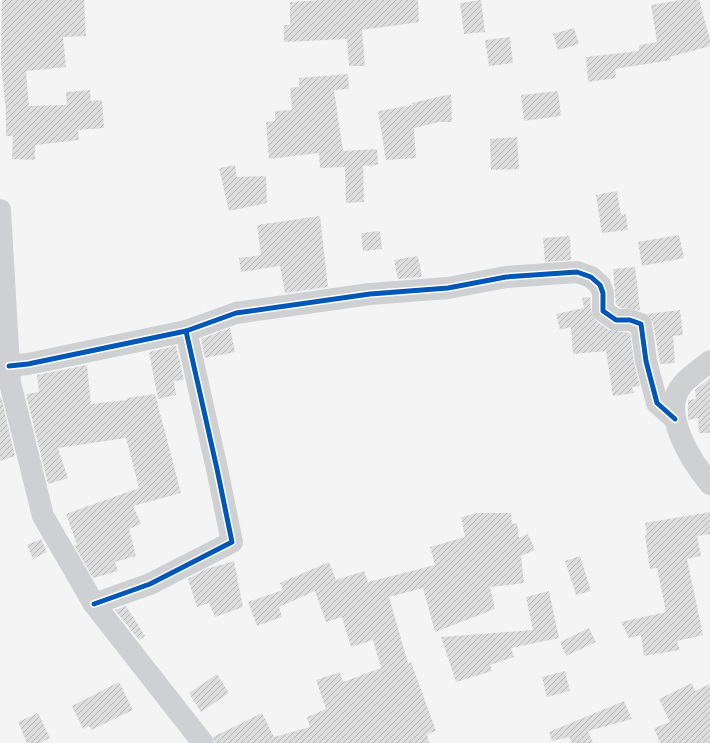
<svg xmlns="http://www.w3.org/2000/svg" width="710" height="743" font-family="Raleway,sans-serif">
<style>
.building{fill:url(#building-hatch)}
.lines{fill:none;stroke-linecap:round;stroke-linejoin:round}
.minor{stroke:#ced0d2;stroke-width:22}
.secondary{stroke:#ced0d4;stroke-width:22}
.cycleway-casing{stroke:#fff;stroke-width:8}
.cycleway{stroke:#0057b8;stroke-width:5}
</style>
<defs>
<pattern id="building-hatch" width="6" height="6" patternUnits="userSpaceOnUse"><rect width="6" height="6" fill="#ddddde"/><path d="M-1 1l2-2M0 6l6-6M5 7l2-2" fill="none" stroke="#b5b6b7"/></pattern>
</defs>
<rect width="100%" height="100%" fill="#f4f4f4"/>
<g class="building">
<polygon points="2,0 84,0 86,36 63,37 66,67 26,71 29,106 67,105 66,92 90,90 91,101 102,100 104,128 78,130 79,140 35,145 35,160 12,159 13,136 6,136 6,111 1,63"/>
<polygon points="321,0 418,0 419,22 362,30 365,66 349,66 347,39 284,42 284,25 290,25 290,2"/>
<polygon points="481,0 485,32 464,34 460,3"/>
<polygon points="681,0 699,0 710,39 710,46 670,57 671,60 615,69 616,78 588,82 586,57 639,51 639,45 657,42 651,5"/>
<polygon points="574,28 579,44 558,50 553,34"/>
<polygon points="510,37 513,63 489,66 485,40"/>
<polygon points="348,74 349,89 334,90 343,151 377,149 378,165 363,166 364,202 346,203 345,167 320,168 319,153 269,159 266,122 275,121 275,111 292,110 290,88 299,87 299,78"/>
<polygon points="558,91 561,116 524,121 521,95"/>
<polygon points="451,94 452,122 439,122 414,128 416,158 386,160 378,111 413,105 412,103"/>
<polygon points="517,137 519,169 491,170 490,139"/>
<polygon points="235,165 237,177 266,176 267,203 229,211 219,168"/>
<polygon points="617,191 621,215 626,214 628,230 602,233 596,195"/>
<polygon points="320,216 328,287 285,293 280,266 241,272 239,258 261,255 257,225"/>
<polygon points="380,231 382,249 363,251 361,233"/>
<polygon points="679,235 684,258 642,266 638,242"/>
<polygon points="570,236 571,260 545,262 543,238"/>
<polygon points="418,256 422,277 398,279 394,260"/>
<polygon points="635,267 640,310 620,308 616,304 613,269"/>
<polygon points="590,297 591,311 596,321 609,330 630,333 634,363 640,386 632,387 634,393 613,396 606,351 573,354 571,327 560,330 556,314 584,308 582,298"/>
<polygon points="680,310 683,335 673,336 675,363 660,364 653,322 647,314"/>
<polygon points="230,328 235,352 205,358 201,339"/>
<polygon points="176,346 184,380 174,381 176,395 158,399 149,352"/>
<polygon points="87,365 91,404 127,400 126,398 155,394 181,493 133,506 141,524 129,529 136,556 115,562 118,571 93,578 74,545 77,545 66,514 139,488 126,438 58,448 68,478 48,484 26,394 39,392 37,375"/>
<polygon points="710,378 710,433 699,433 698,418 688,420 688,400 696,399 695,390"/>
<polygon points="1,397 15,456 0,461 0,398"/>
<polygon points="710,512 710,534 697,536 701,556 687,559 703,635 677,641 680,650 644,656 641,635 629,638 621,622 666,612 657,568 650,569 645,536 647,535 645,523"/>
<polygon points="478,513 511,513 512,524 517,523 519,538 528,534 535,550 521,556 524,583 490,587 495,609 435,632 423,588 389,597 408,663 411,662 436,731 427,734 429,743 215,743 213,737 262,713 274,737 310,727 307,717 326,709 316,680 340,672 343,682 381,668 373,640 351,647 342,617 326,622 315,591 279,607 282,617 257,626 248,602 283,590 280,583 329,562 336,580 364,571 368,582 435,565 430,547 465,537 461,517"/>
<polygon points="41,539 47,552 33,559 27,545"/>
<polygon points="580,556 591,591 576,595 565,561"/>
<polygon points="234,561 243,607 215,617 209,603 197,607 188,579 206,569"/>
<polygon points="549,591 559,638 511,648 514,657 490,665 492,671 456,682 441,637 533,630 526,597"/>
<polygon points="126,606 145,636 139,640 115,610"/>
<polygon points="589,628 596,642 566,656 560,642"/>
<polygon points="565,671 570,691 547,697 542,677"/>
<polygon points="217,674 229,693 201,712 189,693"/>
<polygon points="119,682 133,710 91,730 89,726 83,729 72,706"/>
<polygon points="692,683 695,691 710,684 710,743 660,743 654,728 670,722 659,699"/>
<polygon points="624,701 632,719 588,731 593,743 572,743 569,737 552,741 549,732"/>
<polygon points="38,713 50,738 40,743 27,743 18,722"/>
</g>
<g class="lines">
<g class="minor">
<polyline points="186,331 236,313 370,294 448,288 506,277 577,272 591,277 600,285 603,293 603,311 616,320 630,320 641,324 646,361 657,403 675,419"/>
<path d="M710,361C701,369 689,376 682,385C659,412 692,462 710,484"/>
<polyline points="9,366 28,364 186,331 217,469 232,542 150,584 94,604"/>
</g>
<polyline class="secondary" points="0,210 10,383 43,516 94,604 203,743"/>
<g class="cycleway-casing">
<g id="cycleway">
<polyline points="186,331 236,313 370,294 448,288 506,277 577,272 591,277 600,285 603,293 603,311 616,320 630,320 641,324 646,361 657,403 675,419"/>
<polyline points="9,366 28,364 186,331 217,469 232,542 150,584 94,604"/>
</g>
</g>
<use href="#cycleway" class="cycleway"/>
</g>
</svg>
